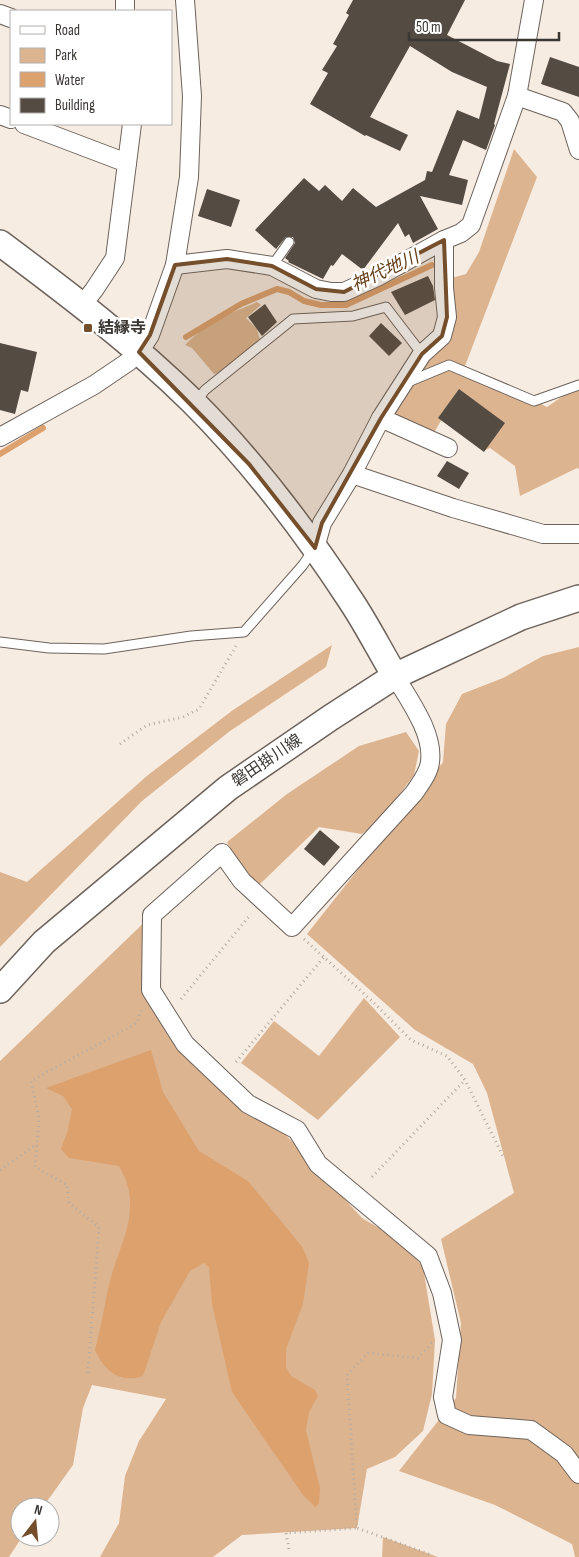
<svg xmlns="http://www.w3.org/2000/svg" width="579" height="1557" font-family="'Sofia Sans Condensed','Noto Sans JP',sans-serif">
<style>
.green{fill:#ddb490}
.water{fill:#dca16d}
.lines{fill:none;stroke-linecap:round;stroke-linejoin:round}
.stream{stroke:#dca16d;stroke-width:6}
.building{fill:#544b43}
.lane-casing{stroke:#6d635b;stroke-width:11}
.street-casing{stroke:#6d635b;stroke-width:20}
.secondary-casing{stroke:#6d635b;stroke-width:28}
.path{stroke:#b4aba3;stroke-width:3;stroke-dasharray:1 4;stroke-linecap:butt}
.lane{stroke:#fff;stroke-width:9}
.street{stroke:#fff;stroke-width:18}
.secondary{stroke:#fff;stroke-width:25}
.marked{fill:#754e2b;fill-opacity:0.2;stroke:#754e2b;stroke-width:4;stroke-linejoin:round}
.poi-dot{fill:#754e2b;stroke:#fff;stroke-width:2}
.labels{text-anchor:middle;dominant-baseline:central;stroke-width:5;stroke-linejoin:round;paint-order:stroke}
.poi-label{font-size:16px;font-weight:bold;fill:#3b3733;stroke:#fff;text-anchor:start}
.street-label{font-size:16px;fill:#3b3733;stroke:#fff}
.water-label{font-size:18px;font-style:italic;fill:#684119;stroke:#fff}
</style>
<rect width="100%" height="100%" fill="#f7ece2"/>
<g class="green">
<polygon points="514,149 537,177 465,366 547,407 579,385 579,469 577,468 520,496 515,466 490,448 485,450 458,391 435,431 440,445 381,419 445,323 444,280 466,274 479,252"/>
<path d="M257,302L261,305L246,318L257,329L260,340L225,371L214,374L192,348L185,345C203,325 232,312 257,302Z"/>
<polygon points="332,645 326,667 230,731 142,801 0,947 0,872 27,882 148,775 233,710"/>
<polygon points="579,647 579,1557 575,1557 572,1544 495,1505 399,1471 456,1398 461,1323 441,1239 514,1193 487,1093 473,1064 415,1030 307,934 443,762 446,724 462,694 503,678 543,656"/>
<polygon points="406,732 419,751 414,775 380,820 362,834 319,827 259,885 247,876 227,842 287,794 359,746"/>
<polygon points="152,915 146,996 184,1048 286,1135 362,1218 403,1242 423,1267 435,1340 432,1394 423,1431 395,1457 367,1469 357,1528 242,1535 213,1557 100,1557 119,1523 125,1476 139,1441 166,1399 92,1385 83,1408 73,1465 43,1507 20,1507 20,1537 22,1537 9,1557 0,1557 0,1061"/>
<polygon points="364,998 400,1037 318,1120 241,1063 274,1021 319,1056"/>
<polygon points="383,1537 438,1557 382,1557"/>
</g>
<path class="water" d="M151,1050L163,1092L199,1151L248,1181L303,1248L309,1263L303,1304L286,1349V1367L291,1376L315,1390L318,1396L309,1412L306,1430L320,1488L319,1504L315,1507L303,1495L232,1392L212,1304L209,1267L204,1263L190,1271L161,1322L143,1376C119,1384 104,1370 95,1350C101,1328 104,1307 109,1285C119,1242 145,1210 119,1166L69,1158L61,1149L68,1130L72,1109L63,1096L46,1088Z"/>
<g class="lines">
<g class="stream">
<polyline points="186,337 241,304 277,289 289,292 304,301 321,305 346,305 432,265"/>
<polyline points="0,454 43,428"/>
</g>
</g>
<g class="building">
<polygon points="353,0 465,0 447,35 497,61 510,64 494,124 495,125 486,150 463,140 449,175 468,180 462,205 420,196 438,229 413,243 409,234 405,237 398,223 363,270 342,254 333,266 331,265 323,279 288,262 289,261 285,258 295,243 293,237 286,237 276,249 255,230 304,178 319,191 325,185 342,201 353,188 376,207 425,180 427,171 432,172 457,110 479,119 487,87 452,72 410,46 370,117 408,135 400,151 366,135 365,136 310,104 328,73 322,70 337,46 333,44 349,15 346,13"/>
<polygon points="550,57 579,67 579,97 541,84"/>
<polygon points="207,189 240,200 231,227 198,216"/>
<polygon points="428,276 433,286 435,300 405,315 391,292"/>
<polygon points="265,304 277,322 262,336 248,317"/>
<polygon points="381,323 402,343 389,356 369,336"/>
<polygon points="0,343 37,352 28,392 21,390 15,414 0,410"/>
<polygon points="459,389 505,423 484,452 438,418"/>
<polygon points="447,461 469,473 459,489 437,476"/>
<polygon points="320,830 340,847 324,866 304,849"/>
</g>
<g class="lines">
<g class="lane-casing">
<g id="lane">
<polyline points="272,266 289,242"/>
<polyline points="408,382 449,365 534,401 579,385"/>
<polyline points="195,403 205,390 293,319 353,316 386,307 422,354"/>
<polyline points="0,642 49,648 104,649 191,636 244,632 303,565 313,550"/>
</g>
</g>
<g class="street-casing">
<g id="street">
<polyline points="125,0 125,11"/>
<polyline points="0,14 11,18"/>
<polyline points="517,96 563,112 570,121 579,150"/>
<polyline points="0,115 11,119"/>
<polyline points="24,124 127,163"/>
<polyline points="175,265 227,259 272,266 316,289 331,292 344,292 377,277 444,240 461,233 471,225 517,96 534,0"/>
<polyline points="82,305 94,290 115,258 132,124"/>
<polyline points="381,418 448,448"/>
<polyline points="0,437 94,385 128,362 139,352 150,335 175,265 189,177 192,96 185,0"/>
<polyline points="352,474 453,508 543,534 579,534"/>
<polyline points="315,548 322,523 352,474 381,418 422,354 442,336 447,317 444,288 444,240"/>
<path d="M395,676C409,700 434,733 430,762C429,773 420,784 414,793L292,927L242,881L222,853L152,915L151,990L185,1044L248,1104L297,1130L318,1164L428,1256L442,1293L452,1340L443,1397L447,1415L469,1425L531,1430L564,1454L579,1474"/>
</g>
</g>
<g class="secondary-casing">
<g id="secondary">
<path d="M0,243C67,293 133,343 193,402C251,460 306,532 351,601C367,625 380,651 395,676"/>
<polyline points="0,990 44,942 228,788 330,718 395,676 521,617 579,598"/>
</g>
</g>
<g class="path">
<polyline points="120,744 147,725 183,717 199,709 236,646"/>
<polyline points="304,939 373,1002 411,1040 447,1056 465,1080 504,1158"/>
<polyline points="181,999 251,914"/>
<polyline points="236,1062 324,957"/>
<polyline points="0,1170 37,1144"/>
<polyline points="372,1177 465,1080"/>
<polyline points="88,1373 99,1227 69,1203 67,1185 35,1167 39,1118 31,1081 137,1023 142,1008"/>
<polyline points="289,1549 286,1533 357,1528"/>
<polyline points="429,1554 357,1528 347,1375 368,1353 418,1358 433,1342"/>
</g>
<use href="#lane" class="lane"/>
<use href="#street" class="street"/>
<use href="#secondary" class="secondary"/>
</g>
<path class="marked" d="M444,240L447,317L442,336L422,354L381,418L322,523L315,548L249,464L139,352L150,335L175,265L227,259L272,266L316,289L344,292Z"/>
<rect class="poi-dot" x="83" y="323" width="10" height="10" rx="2.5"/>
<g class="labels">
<g class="poi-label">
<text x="98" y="328">結縁寺</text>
</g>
<g class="street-label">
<text transform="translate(267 761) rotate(-34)">磐田掛川線</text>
</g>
<g class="water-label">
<text transform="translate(385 271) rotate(-25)">神代地川</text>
</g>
</g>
<rect x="10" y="10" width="162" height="115" fill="#ffffff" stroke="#b1afad"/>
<rect x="20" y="26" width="25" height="8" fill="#ffffff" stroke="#b1afad"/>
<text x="55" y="35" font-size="15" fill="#3b3733">Road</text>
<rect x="20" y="48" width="25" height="15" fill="#ddb490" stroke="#b1afad"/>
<text x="55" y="60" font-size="15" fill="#3b3733">Park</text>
<rect x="20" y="72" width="25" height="15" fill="#dca16d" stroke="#b1afad"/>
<text x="55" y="85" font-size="15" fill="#3b3733">Water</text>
<rect x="20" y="98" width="25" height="15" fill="#544b43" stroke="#b1afad"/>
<text x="55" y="110" font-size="15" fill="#3b3733">Building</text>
<g transform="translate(35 1522) rotate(16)"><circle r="24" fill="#ffffff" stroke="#b1afad"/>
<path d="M0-4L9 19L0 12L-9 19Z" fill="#754e2b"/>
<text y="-8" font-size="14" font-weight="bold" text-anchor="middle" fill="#3b3733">N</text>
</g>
<path d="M409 32v8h150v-8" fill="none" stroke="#3b3733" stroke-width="2.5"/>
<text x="416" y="32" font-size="15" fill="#3b3733" stroke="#ffffff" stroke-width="4" paint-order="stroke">50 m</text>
</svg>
